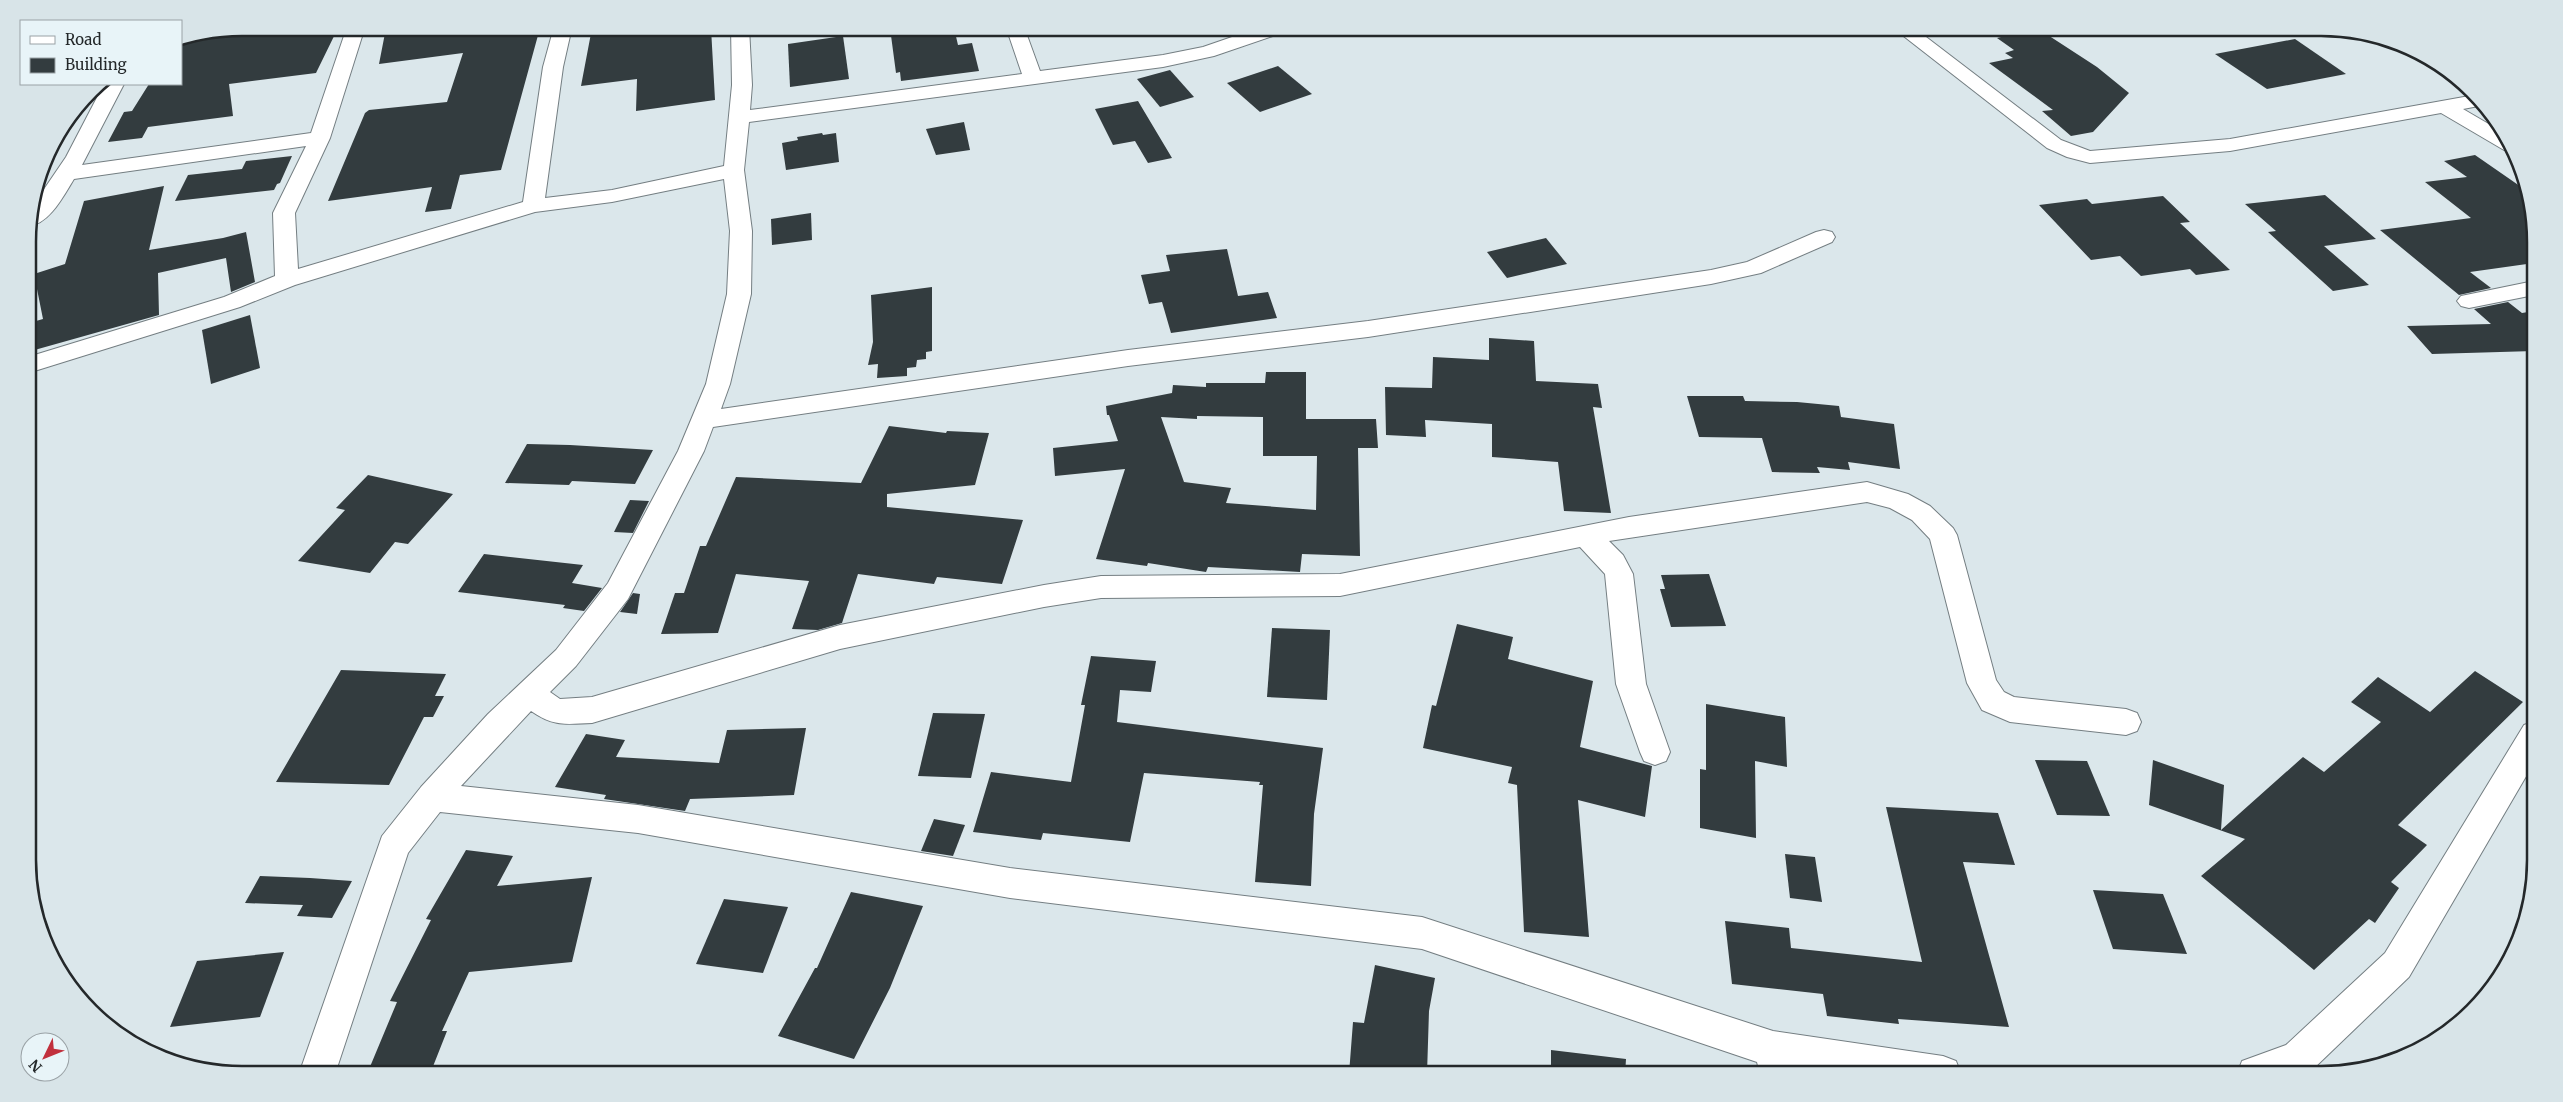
<svg xmlns="http://www.w3.org/2000/svg" width="2563" height="1102" font-family="Merriweather,serif">
<style>
.building{fill:#333c3f;fill-rule:evenodd}
.lines{fill:none;stroke-linecap:round;stroke-linejoin:round}
.minor-casing{stroke:#747e82;stroke-width:2}
.minor{fill:#fff;fill-rule:evenodd}
.rim{fill:none;stroke:#24282a;stroke-width:2.5}
</style>
<rect width="100%" height="100%" fill="#dbe7eb"/>
<g class="building">
<polygon points="242,28 338,28 316,73 229,84 233,116 148,127 142,138 108,142 124,112 132,111 149,84 181,84 181,40"/>
<polygon points="386,28 494,28 493,31 540,28 501,170 460,175 451,209 425,212 432,187 328,201 365,113 369,110 447,102 463,53 379,64"/>
<polygon points="592,28 711,28 715,100 636,111 637,79 581,86"/>
<polygon points="890,28 954,28 958,45 972,43 979,71 901,81 900,72 896,73"/>
<polygon points="1991,28 2037,28 2097,67 2129,93 2093,132 2071,136 2042,111 2053,110 1989,63 2013,58 2005,53 2014,50 1997,38 2005,36"/>
<polygon points="843,36 849,79 790,87 788,44"/>
<polygon points="2295,39 2346,74 2267,89 2215,54"/>
<polygon points="1278,66 1312,94 1260,112 1227,83"/>
<polygon points="1170,70 1194,97 1160,107 1137,79"/>
<polygon points="1138,101 1172,158 1148,163 1135,141 1113,145 1095,109"/>
<polygon points="964,122 970,150 936,155 926,129"/>
<polygon points="822,133 823,135 836,133 839,162 786,170 782,143 798,140 797,137"/>
<polygon points="2475,155 2527,191 2534,214 2534,263 2470,272 2491,288 2459,295 2380,230 2471,218 2425,182 2467,177 2444,161"/>
<polygon points="292,156 280,183 277,184 274,190 175,201 188,175 242,169 246,161"/>
<polygon points="164,186 149,250 223,238 246,232 255,282 231,292 226,258 158,273 159,315 31,351 29,323 43,319 34,274 65,264 84,201"/>
<polygon points="2325,195 2376,239 2324,246 2369,285 2333,291 2268,232 2276,231 2245,204"/>
<polygon points="2163,196 2190,222 2180,223 2230,270 2196,275 2190,269 2141,276 2120,256 2091,260 2039,205 2087,199 2092,204"/>
<polygon points="811,213 812,240 772,245 771,219"/>
<polygon points="1546,238 1567,264 1507,278 1487,252"/>
<polygon points="1227,249 1238,296 1268,292 1277,318 1171,333 1162,302 1149,304 1141,275 1170,271 1166,255"/>
<polygon points="932,287 932,351 926,352 926,359 917,360 916,367 907,368 907,376 877,378 878,364 868,365 873,342 871,295"/>
<polygon points="2508,302 2522,313 2534,311 2534,351 2432,354 2407,326 2491,324 2474,309"/>
<polygon points="250,315 260,368 211,384 202,330"/>
<polygon points="1489,338 1534,341 1536,381 1598,384 1602,408 1593,407 1611,513 1564,511 1558,462 1492,457 1492,424 1425,420 1426,437 1386,435 1385,387 1432,388 1433,357 1489,360"/>
<path d="M1266,372H1306V419H1376L1378,448H1358L1360,556L1302,554L1300,572L1208,567L1206,572L1148,563L1147,566L1096,559L1125,469L1055,476L1053,448L1118,441L1109,415H1107L1106,406L1172,393L1173,385L1206,387V383H1265ZM1197,416L1263,417V456H1317L1316,510L1226,503L1231,488L1184,482L1161,417L1197,419Z"/>
<polygon points="1687,396 1743,396 1745,401 1797,402 1839,406 1841,417 1894,424 1900,469 1848,462 1850,470 1817,467 1820,473 1772,472 1762,438 1699,437"/>
<polygon points="889,426 946,433 947,431 989,433 975,485 887,494 887,507 1023,520 1002,584 937,577 934,584 858,574 842,623 818,630 792,629 809,581 736,574 718,633 661,634 675,593 684,593 700,546 706,546 736,477 861,483"/>
<polygon points="527,444 570,445 653,450 635,484 572,481 569,485 505,483"/>
<polygon points="368,475 453,494 408,544 395,542 370,573 298,561 345,510 336,508"/>
<polygon points="630,500 649,501 633,533 614,532"/>
<polygon points="484,554 583,565 572,583 602,588 584,611 563,608 565,605 458,592"/>
<polygon points="1709,574 1726,626 1671,627 1660,589 1665,589 1661,575"/>
<polygon points="633,593 640,594 637,614 620,612"/>
<polygon points="1457,624 1513,637 1508,659 1593,681 1580,747 1652,766 1645,817 1578,800 1589,937 1524,932 1517,785 1508,783 1512,767 1423,748 1432,705 1436,706"/>
<polygon points="1272,628 1330,630 1327,700 1267,697"/>
<polygon points="1091,656 1156,661 1151,692 1120,690 1117,722 1323,748 1314,814 1311,886 1255,882 1263,785 1259,785 1260,782 1144,773 1130,842 1043,833 1041,840 973,832 991,772 1071,782 1085,705 1081,705"/>
<polygon points="341,670 446,674 435,696 444,696 433,717 424,717 389,785 276,782"/>
<polygon points="2475,671 2523,702 2398,825 2427,845 2391,882 2399,888 2375,923 2369,919 2314,970 2201,876 2245,839 2149,805 2153,760 2224,785 2221,830 2303,757 2324,772 2381,722 2351,702 2378,677 2430,712"/>
<polygon points="1706,704 1785,717 1787,767 1755,761 1756,838 1700,828 1700,769 1706,770"/>
<polygon points="933,713 985,714 971,778 918,776"/>
<polygon points="806,728 794,795 690,799 685,811 604,799 606,795 555,787 586,734 625,740 616,757 719,763 727,730"/>
<polygon points="2035,760 2087,761 2110,816 2057,815"/>
<polygon points="1886,807 1998,813 2015,865 1963,862 2009,1027 1898,1019 1899,1024 1827,1016 1823,994 1732,984 1725,921 1789,928 1791,948 1922,962"/>
<polygon points="934,819 965,825 953,856 921,851"/>
<polygon points="466,850 513,856 497,886 592,877 572,962 469,972 442,1031 447,1031 430,1074 367,1074 397,1002 390,1001 431,920 426,919"/>
<polygon points="1785,854 1815,857 1822,902 1790,898"/>
<polygon points="260,876 310,878 352,881 332,918 297,916 303,905 245,903"/>
<polygon points="2093,890 2163,894 2187,954 2113,949"/>
<polygon points="851,892 923,906 890,988 854,1059 778,1036 815,968 817,968"/>
<polygon points="724,899 788,907 763,973 696,964"/>
<polygon points="284,952 260,1017 170,1027 197,961"/>
<polygon points="1375,965 1435,978 1429,1011 1427,1074 1349,1074 1353,1022 1364,1023"/>
<polygon points="1551,1050 1626,1059 1625,1074 1551,1074"/>
</g>
<g class="lines">
<g class="minor-casing">
<g id="minor">
<path d="M347,27H365L330,138L295,213L298,269L523,202L543,67L554,27H572L563,67L545,198L612,190L724,166L732,85L731,27H749L752,85L750,110L1022,74L1006,27H1024L1040,71L1163,55L1203,47L1261,27H1289L1287,31L1214,56L1163,67L749,122L744,170L752,231L751,294L730,384L721,409L1128,350L1368,321L1711,270L1747,262L1816,232L1824,230L1832,232L1835,237L1832,242L1761,273L1711,284L1368,337L1128,366L713,427L704,451L628,599L576,666L550,692L560,699L592,697L840,625L1044,585L1101,576L1340,574L1629,517L1867,482L1908,494L1930,506L1953,528L1957,535L1996,680L2004,692L2014,697L2126,709L2137,713L2141,722L2137,731L2126,735L2010,722L1982,710L1967,683L1930,539L1912,520L1890,508L1867,502L1609,541L1623,555L1633,574L1646,684L1670,752L1666,761L1655,765L1644,761L1640,752L1616,684L1605,574L1580,547L1340,596L1101,598L1044,607L840,649L592,723C565,724 554,727 531,711L461,786L638,805L1010,868L1422,917L1773,1031L1943,1056L1956,1061L1961,1074H1822L1795,1070L1796,1074H1760L1757,1062L1422,949L1010,898L638,833L440,812L408,853L335,1074H299L382,836L421,787L488,714L556,650L608,583L678,451L706,384L727,294L730,231L724,179L612,202L535,212L295,285L240,307L28,373V357L224,297L275,276L273,213L306,146L74,179C64,195 49,225 28,226L34,204L66,157L104,84H124L82,165L311,133Z"/>
<polygon points="1892,27 1913,27 2061,140 2090,151 2230,139 2475,95 2484,105 2463,109 2504,133 2514,151 2504,150 2441,113 2230,151 2090,163 2067,157 2047,148"/>
<polygon points="2534,281 2534,295 2469,308 2461,306 2457,301 2461,296"/>
<polygon points="2535,721 2535,761 2409,977 2310,1072 2304,1074 2237,1074 2242,1061 2286,1045 2385,953 2524,725"/>
</g>
</g>
<use href="#minor" class="minor"/>
</g>
<path d="M0 0H2563V1102H0ZM242 36H2321A206 206 0 0 1 2527 242V860A206 206 0 0 1 2321 1066H242A206 206 0 0 1 36 860V242A206 206 0 0 1 242 36Z" fill="#d8e4e8" fill-rule="evenodd"/>
<path class="rim" d="M242 36H2321A206 206 0 0 1 2527 242V860A206 206 0 0 1 2321 1066H242A206 206 0 0 1 36 860V242A206 206 0 0 1 242 36Z"/>
<rect x="20" y="20" width="162" height="65" fill="#e8f4f8" stroke="#9aa2a6"/>
<rect x="30" y="36" width="25" height="8" fill="#ffffff" stroke="#9aa2a6"/>
<text x="65" y="45" font-size="15" fill="#24282a">Road</text>
<rect x="30" y="58" width="25" height="15" fill="#333c3f" stroke="#9aa2a6"/>
<text x="65" y="70" font-size="15" fill="#24282a">Building</text>
<g transform="translate(45 1057) rotate(227)"><circle r="24" fill="#e8f4f8" stroke="#9aa2a6"/>
<path d="M0-4L9 19L0 12L-9 19Z" fill="#c1303d"/>
<text y="-8" font-size="14" font-weight="bold" text-anchor="middle" fill="#24282a">N</text>
</g>
</svg>
